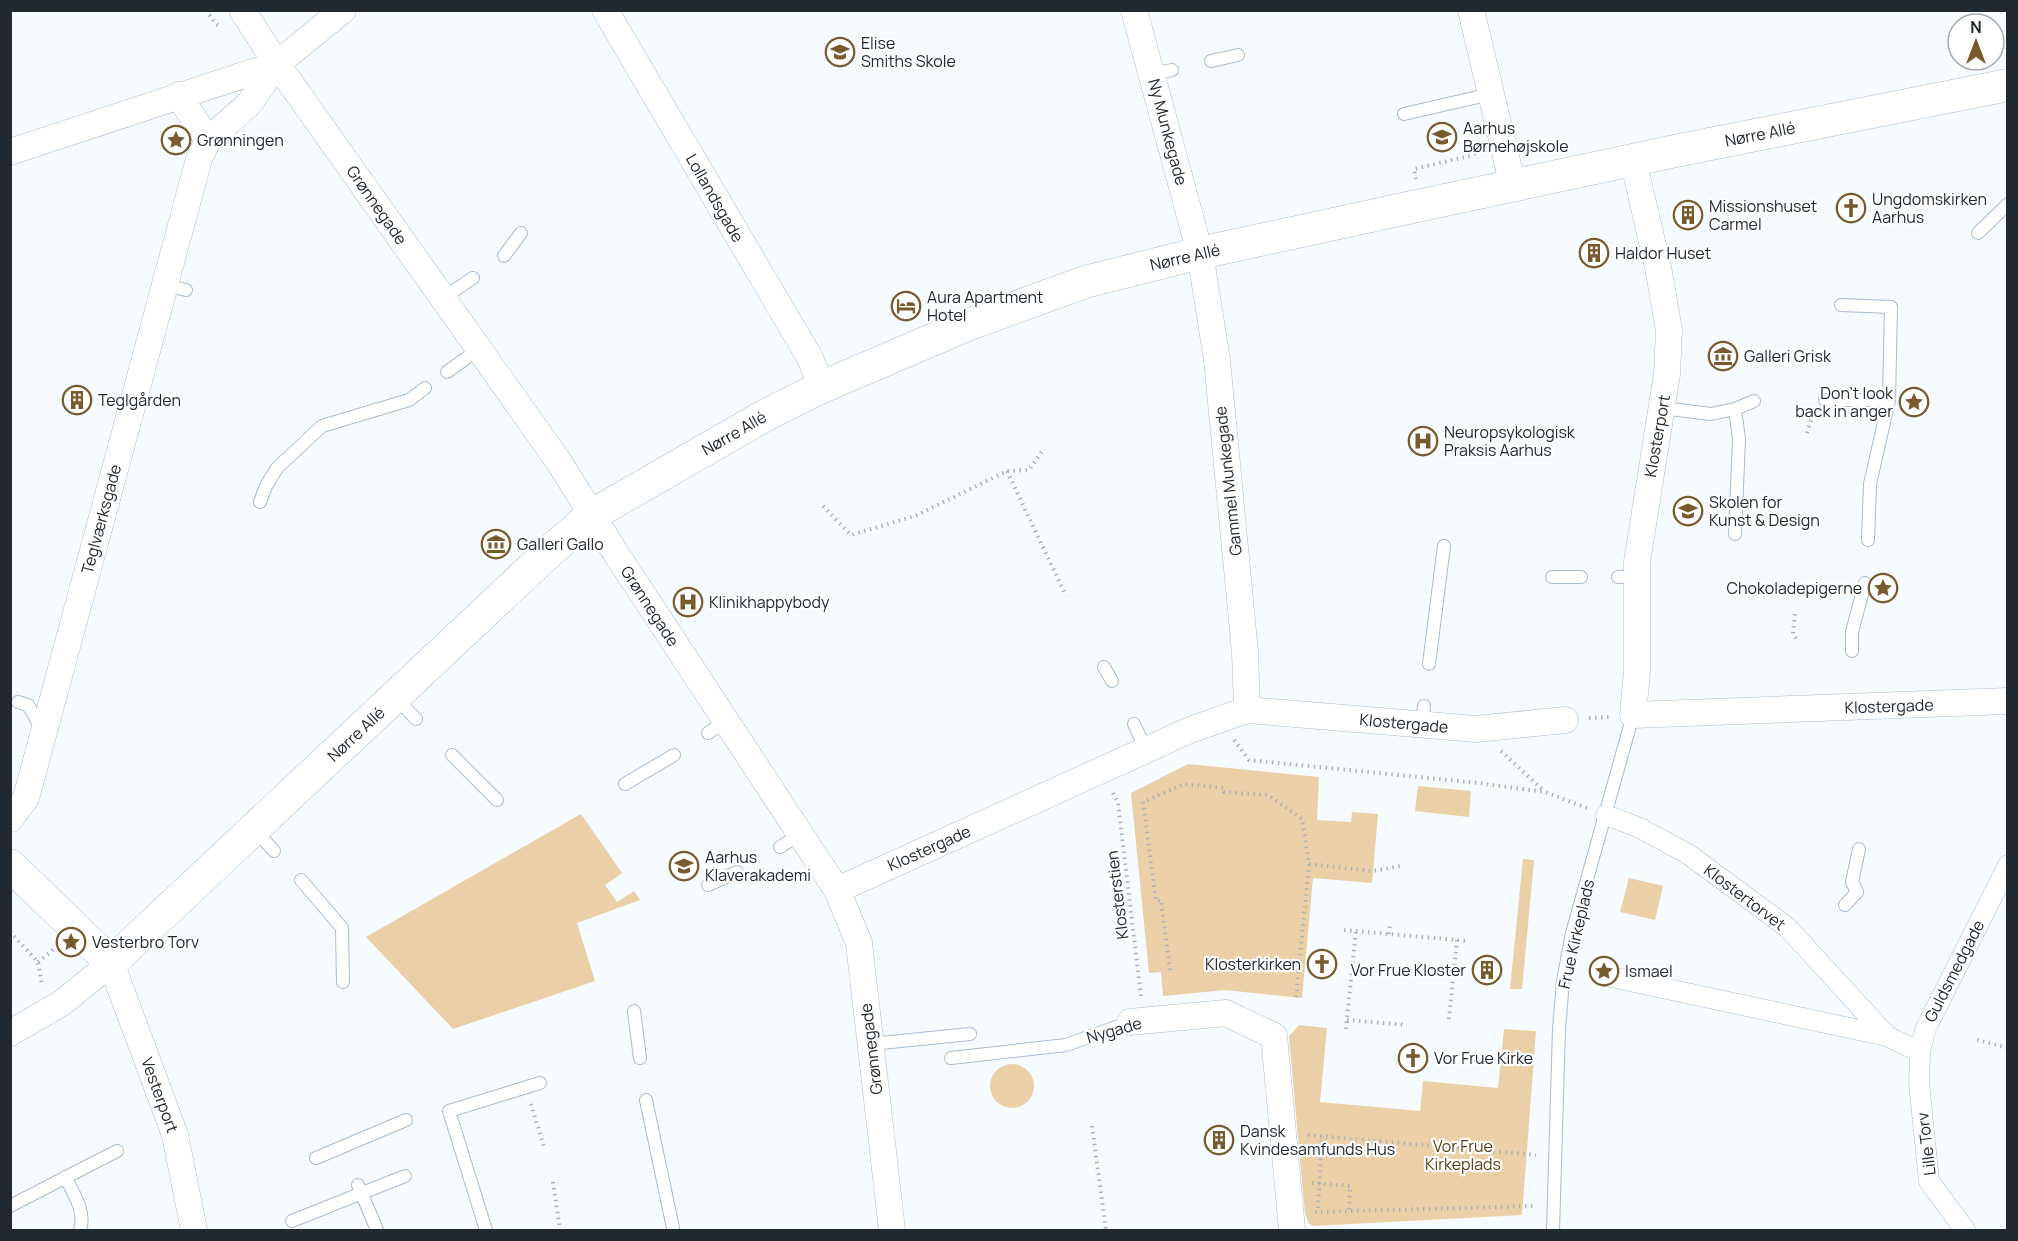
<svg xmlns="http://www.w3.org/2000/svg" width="2018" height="1241" font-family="Manrope,sans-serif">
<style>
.green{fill:#ebd0a7}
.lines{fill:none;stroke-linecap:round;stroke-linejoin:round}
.service-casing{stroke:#a8bcd0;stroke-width:14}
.pedestrian-casing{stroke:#a8bcd0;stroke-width:21}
.minor-casing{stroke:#a8bcd0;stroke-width:27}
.tertiary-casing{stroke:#a8bcd0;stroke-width:33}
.path{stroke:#acb2b7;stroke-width:4;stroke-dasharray:1.5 4.5;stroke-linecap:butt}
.service{stroke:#fff;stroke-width:12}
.pedestrian{stroke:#fff;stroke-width:20}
.minor{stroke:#fff;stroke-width:26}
.tertiary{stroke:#fff;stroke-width:32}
.labels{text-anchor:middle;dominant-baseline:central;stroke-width:4.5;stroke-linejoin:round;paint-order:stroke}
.poi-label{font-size:16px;fill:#212930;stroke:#fff;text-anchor:start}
.street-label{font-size:16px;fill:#212930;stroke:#fff}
.park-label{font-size:16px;fill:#5b4214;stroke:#fff}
</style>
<rect width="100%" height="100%" fill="#f6fbff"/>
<g class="green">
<polygon points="1188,764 1319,777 1317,820 1351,822 1352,812 1378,814 1372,883 1313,878 1302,998 1225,990 1163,996 1161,972 1149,973 1131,793"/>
<polygon points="1418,786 1471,791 1469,817 1415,811"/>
<polygon points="581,814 622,873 605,885 617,902 634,891 640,900 577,923 595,981 453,1029 366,937"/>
<polygon points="1523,859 1534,860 1522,989 1510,989"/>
<polygon points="1629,878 1663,886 1655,920 1620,912"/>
<polygon points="1299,1025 1327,1028 1320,1102 1420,1111 1423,1081 1498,1088 1504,1029 1536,1031 1522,1215 1313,1226 1309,1224 1305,1213 1302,1182 1289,1036"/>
<circle cx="1012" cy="1086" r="22"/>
</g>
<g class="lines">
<g class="service-casing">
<g id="service">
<polyline points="1211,61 1238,55"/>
<polyline points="1152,74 1172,70"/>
<polyline points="1404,114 1491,94"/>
<polyline points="1978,233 2008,204"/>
<polyline points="504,256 521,233"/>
<polyline points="164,285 186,290"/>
<polyline points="443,298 473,278"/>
<polyline points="447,372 479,349"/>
<polyline points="1825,400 1889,400 1891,307 1841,305"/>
<polyline points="1662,408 1711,414 1735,409 1754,401"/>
<polyline points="260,502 266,486 277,468 322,426 409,400 425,388"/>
<polyline points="1735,534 1739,439 1735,409"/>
<polyline points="1868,540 1870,484 1889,400"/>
<polyline points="1552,577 1581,577"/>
<polyline points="1618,577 1637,576"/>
<polyline points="1852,651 1852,632 1865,583"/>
<polyline points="1429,664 1444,546"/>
<polyline points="1104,667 1112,681"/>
<polyline points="396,698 416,719"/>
<polyline points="18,702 28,705 43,731"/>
<polyline points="1134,724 1146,750"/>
<polyline points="1422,725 1424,706"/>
<polyline points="708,733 726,721"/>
<polyline points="452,755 497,800"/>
<polyline points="625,784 674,755"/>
<polyline points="255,830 274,851"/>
<polyline points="780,847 800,834"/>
<polyline points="301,880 342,928 343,982"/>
<polyline points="708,885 737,872"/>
<polyline points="1845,905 1857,892 1852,882 1859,849"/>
<polyline points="634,1011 640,1058"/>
<polyline points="871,1044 970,1034"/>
<polyline points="951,1058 1066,1045 1130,1022"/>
<polyline points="646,1100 673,1228"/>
<polyline points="316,1158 406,1120"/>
<path d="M65,1177C74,1194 86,1212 80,1230"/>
<polyline points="358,1185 377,1230"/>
<polyline points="10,1206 117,1151"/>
<polyline points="292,1221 405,1176"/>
<polyline points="486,1230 449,1111 540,1083"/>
<polyline points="1553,1230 1559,1029 1563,981 1572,933 1633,715"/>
</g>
</g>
<g class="pedestrian-casing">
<g id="pedestrian">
<polyline points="1602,975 1887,1036 1787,927 1688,854 1640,828 1606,815"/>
<polyline points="1887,1036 1920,1052"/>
<polyline points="1965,1230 1929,1181 1919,1083 1920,1052 1925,1030 2008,865"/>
</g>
</g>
<g class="minor-casing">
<g id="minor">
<polyline points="242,10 277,64 559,462 615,552 837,890 859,943 892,1230"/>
<polyline points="605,10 810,358 822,387"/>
<polyline points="1134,10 1200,253 1217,360 1245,652 1247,710"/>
<polyline points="1471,10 1513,186"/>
<polyline points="178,95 208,140"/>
<polyline points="10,152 277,64"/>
<polyline points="1633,160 1658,267 1669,330 1667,374 1637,562 1637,671 1633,715 2008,701"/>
<polyline points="10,819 26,798 199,159 208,140 249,104 277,64 343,10"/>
<polyline points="837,890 1190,730 1247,710 1476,729 1565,720"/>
<polyline points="1130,1022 1226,1013 1274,1036 1292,1230"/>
<polyline points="10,1033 62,1003 111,963 175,1135 194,1230"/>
</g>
</g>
<g class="tertiary-casing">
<polyline id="tertiary" points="10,865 111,963 549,552 592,515 764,416 822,387 967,325 1085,282 1200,253 1403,209 1680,150 2008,85"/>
</g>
<g class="path">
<polyline points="206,10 215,23 221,28"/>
<polyline points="1416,179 1414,169 1474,155 1478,148"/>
<polyline points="1807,433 1813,414"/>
<polyline points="1007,471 1066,596"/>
<polyline points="823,506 851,535 915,516 1007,471 1029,470 1043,450"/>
<polyline points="1795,614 1793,634 1798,641"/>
<polyline points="1589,718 1609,717"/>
<polyline points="1234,740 1249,760 1478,783 1545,792 1587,808"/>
<polyline points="1501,751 1544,791"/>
<polyline points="1113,793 1118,803 1141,996"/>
<polyline points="1309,864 1373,871 1401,866"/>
<polyline points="1344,930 1468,941"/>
<polyline points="10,932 38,962 42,985"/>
<polyline points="1389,934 1390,924"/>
<polyline points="38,962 55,948"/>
<polyline points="1170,970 1161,900 1156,901 1143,802 1184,784 1224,788 1224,792 1268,795 1302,819 1309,864 1296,997"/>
<polyline points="1449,1019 1457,940"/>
<polyline points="1347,1020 1407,1025"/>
<polyline points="1346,1029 1356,930"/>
<polyline points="1977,1040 2008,1048"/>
<polyline points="531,1104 544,1147"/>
<polyline points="1092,1126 1106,1230"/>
<polyline points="1308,1135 1536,1155"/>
<polyline points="553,1182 560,1230"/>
<polyline points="1312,1183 1350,1186 1349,1212"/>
<polyline points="1318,1208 1322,1136"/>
<polyline points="1315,1212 1535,1206"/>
</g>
<use href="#service" class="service"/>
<use href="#pedestrian" class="pedestrian"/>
<use href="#minor" class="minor"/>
<use href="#tertiary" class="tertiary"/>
</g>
<defs>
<g id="school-ring" transform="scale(1.5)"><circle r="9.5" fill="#fff" stroke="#775b2e" stroke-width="1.5"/><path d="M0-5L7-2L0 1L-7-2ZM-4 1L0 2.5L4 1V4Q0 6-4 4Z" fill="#775b2e"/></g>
<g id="sight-ring" transform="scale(1.5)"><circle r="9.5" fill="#fff" stroke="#775b2e" stroke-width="1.5"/><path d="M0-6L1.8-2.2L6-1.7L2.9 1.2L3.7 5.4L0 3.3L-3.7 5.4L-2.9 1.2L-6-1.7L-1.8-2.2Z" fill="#775b2e"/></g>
<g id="church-ring" transform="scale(1.5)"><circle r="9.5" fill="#fff" stroke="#775b2e" stroke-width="1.5"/><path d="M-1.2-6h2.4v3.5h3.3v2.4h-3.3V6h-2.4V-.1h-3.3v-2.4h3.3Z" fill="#775b2e"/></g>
<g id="building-ring" transform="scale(1.5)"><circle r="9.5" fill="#fff" stroke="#775b2e" stroke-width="1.5"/><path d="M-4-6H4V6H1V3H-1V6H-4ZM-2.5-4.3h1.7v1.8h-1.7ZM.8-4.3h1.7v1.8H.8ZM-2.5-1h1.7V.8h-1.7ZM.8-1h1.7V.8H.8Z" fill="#775b2e"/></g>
<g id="hotel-ring" transform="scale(1.5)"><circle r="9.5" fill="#fff" stroke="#775b2e" stroke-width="1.5"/><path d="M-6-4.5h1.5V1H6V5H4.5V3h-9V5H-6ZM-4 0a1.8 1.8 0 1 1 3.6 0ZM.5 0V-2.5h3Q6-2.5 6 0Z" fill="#775b2e"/></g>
<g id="museum-ring" transform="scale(1.5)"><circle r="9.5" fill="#fff" stroke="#775b2e" stroke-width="1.5"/><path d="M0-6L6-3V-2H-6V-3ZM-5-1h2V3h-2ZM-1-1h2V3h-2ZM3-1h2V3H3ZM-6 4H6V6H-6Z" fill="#775b2e"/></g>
<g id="hospital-ring" transform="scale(1.5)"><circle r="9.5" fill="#fff" stroke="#775b2e" stroke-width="1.5"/><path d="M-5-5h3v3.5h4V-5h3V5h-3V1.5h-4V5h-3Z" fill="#775b2e"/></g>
<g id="university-ring" transform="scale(1.5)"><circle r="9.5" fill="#fff" stroke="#775b2e" stroke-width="1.5"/><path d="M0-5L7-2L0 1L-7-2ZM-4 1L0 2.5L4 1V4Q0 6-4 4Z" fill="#775b2e"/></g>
</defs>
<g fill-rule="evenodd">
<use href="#school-ring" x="840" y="52"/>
<use href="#school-ring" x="1442" y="137"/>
<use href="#sight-ring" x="176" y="140"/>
<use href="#church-ring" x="1851" y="208"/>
<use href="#building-ring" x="1688" y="215"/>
<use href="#building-ring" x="1594" y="253"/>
<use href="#hotel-ring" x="906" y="306"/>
<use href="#museum-ring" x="1723" y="356"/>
<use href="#building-ring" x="77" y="400"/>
<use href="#sight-ring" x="1914" y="402"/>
<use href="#hospital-ring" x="1423" y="441"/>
<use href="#university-ring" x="1688" y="511"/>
<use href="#museum-ring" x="496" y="544"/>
<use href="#sight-ring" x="1883" y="588"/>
<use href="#hospital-ring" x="688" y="602"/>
<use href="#school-ring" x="684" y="866"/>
<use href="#sight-ring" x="71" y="942"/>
<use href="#church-ring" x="1322" y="964"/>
<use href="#building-ring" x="1487" y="970"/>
<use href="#sight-ring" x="1604" y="971"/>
<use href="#church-ring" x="1413" y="1058"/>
<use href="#building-ring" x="1219" y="1140"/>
</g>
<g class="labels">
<g class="poi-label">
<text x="861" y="43">Elise<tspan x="861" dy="18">Smiths Skole</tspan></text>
<text x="1463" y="128">Aarhus<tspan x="1463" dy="18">Børnehøjskole</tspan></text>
<text x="197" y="140">Grønningen</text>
<text x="1872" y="199">Ungdomskirken<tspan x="1872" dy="18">Aarhus</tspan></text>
<text x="1709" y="206">Missionshuset<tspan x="1709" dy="18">Carmel</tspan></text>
<text x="1615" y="253">Haldor Huset</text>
<text x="927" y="297">Aura Apartment<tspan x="927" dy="18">Hotel</tspan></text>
<text x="1744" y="356">Galleri Grisk</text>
<text x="1893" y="393" text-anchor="end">Don't look<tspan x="1893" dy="18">back in anger</tspan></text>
<text x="98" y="400">Teglgården</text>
<text x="1444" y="432">Neuropsykologisk<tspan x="1444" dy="18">Praksis Aarhus</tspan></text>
<text x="1709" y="502">Skolen for<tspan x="1709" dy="18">Kunst &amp; Design</tspan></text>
<text x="517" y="544">Galleri Gallo</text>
<text x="1862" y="588" text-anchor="end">Chokoladepigerne</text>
<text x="709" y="602">Klinikhappybody</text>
<text x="705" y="857">Aarhus<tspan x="705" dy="18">Klaverakademi</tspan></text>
<text x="92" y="942">Vesterbro Torv</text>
<text x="1301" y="964" text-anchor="end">Klosterkirken</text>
<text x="1466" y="970" text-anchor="end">Vor Frue Kloster</text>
<text x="1625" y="971">Ismael</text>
<text x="1434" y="1058">Vor Frue Kirke</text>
<text x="1240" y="1131">Dansk<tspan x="1240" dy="18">Kvindesamfunds Hus</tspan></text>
</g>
<g class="street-label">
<text transform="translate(1168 132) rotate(75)">Ny Munkegade</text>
<text transform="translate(1760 134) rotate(-11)">Nørre Allé</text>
<text transform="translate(715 198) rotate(60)">Lollandsgade</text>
<text transform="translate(377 205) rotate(55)">Grønnegade</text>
<text transform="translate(1185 257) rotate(-13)">Nørre Allé</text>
<text transform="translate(734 433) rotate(-30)">Nørre Allé</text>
<text transform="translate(1657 436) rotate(-80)">Klosterport</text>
<text transform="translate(1228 481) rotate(-96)">Gammel Munkegade</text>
<text transform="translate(101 519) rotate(-75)">Teglværksgade</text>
<text transform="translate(650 606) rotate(57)">Grønnegade</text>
<text transform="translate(1889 706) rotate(-2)">Klostergade</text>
<text transform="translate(1404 723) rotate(5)">Klostergade</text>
<text transform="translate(356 734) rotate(-43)">Nørre Allé</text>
<text transform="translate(929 848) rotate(-24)">Klostergade</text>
<text transform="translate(1117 895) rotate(-97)">Klosterstien</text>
<text transform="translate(1745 897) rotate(37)">Klostertorvet</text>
<text transform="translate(1576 934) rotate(-77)">Frue Kirkeplads</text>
<text transform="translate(1954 971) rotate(-63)">Guldsmedgade</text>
<text transform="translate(1114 1030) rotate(-16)">Nygade</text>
<text transform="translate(871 1049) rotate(-97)">Grønnegade</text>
<text transform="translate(160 1095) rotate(70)">Vesterport</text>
<text transform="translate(1926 1144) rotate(-97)">Lille Torv</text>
</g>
<g class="park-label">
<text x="1463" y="1146">Vor Frue<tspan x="1463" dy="18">Kirkeplads</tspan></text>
</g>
</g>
<rect width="2018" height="1241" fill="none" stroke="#212930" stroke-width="24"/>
<g transform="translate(1976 42)"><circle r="28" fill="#ffffff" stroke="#a6a9ac" stroke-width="1.5"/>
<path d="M0-4.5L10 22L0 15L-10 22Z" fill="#775b2e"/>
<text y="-9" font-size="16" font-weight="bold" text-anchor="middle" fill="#212930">N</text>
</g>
</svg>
